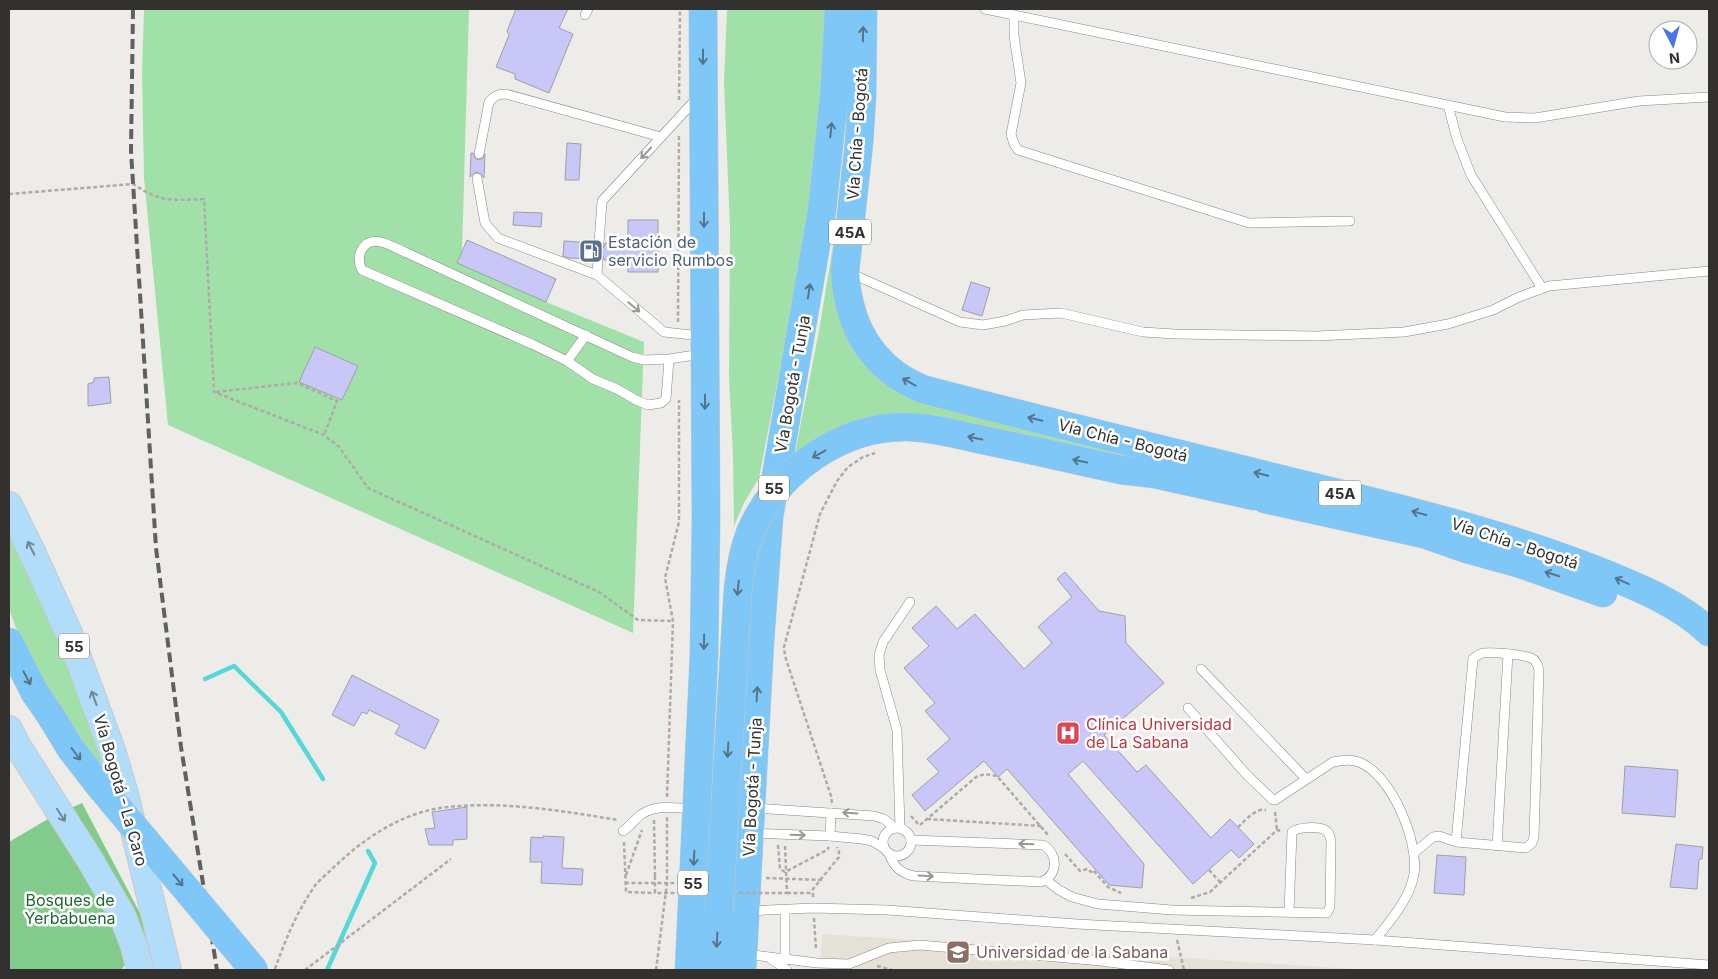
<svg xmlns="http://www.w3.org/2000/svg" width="1718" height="979" font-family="Inter,sans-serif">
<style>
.built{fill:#e6e1d6}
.green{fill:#a2e0a9}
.forest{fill:#83ca8d}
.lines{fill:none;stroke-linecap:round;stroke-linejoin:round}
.stream{stroke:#56d8d9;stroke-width:4.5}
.building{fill:#c8c7f7;stroke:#9f9fa3}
.lane-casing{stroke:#888784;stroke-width:10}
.primary-casing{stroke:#cac9c9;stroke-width:28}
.highway-casing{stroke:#cac9c9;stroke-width:29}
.path{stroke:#adaba9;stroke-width:2.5;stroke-dasharray:4 2.5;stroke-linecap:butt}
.lane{stroke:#fff;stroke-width:9}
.primary{stroke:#b2ddfa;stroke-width:26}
.highway{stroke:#7fc7f7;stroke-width:28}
.rail{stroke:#61605f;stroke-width:4;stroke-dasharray:10 5;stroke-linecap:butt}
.highway-bridge-casing{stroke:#cac9c9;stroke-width:29;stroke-linecap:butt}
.path-bridge{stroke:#adaba9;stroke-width:2.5;stroke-dasharray:4 2.5;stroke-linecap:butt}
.highway-bridge{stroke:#7fc7f7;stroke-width:28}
.oneway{stroke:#55748a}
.oneway2{stroke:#989898}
.oneway3{stroke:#728795}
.labels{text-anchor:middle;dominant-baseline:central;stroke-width:5;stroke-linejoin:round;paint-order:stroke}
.shield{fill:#fff;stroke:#706f6e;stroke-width:1}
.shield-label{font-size:15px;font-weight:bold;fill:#323130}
.street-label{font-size:16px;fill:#323130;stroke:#fff}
.service-label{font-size:16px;fill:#4e5e75;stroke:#fff;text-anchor:start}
.health-label{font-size:16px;fill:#be3a42;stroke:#fff;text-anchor:start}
.park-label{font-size:16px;fill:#1f6830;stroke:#fff}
.education-label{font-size:16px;fill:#785e54;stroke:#fff;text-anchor:start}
</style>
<rect width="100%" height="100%" fill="#eeece9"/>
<polygon class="built" points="822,934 1368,970 820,970"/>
<g class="green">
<polygon points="144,9 469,9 462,252 546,302 644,342 633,633 168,425 144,178 142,72"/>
<polygon points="727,9 827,9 822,91 807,228 759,478 744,503 734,526 733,456 729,378 730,228 724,83"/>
<polygon points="842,191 860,357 1364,513 934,423 794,458 819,331"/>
<polygon points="9,535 68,649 113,779 80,742 23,647 9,609"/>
</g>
<polygon class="forest" points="82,803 151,934 121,970 9,970 9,842 53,816"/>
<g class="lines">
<g class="stream">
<polyline points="205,679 234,666 281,712 323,779"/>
<polyline points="327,970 375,863 368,851"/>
</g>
</g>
<g class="building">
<polygon points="516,9 568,9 559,28 573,34 549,93 515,79 515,74 496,67 509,35 507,31"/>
<polygon points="567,143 581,144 579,180 565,180"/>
<polygon points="471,153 473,153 475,158 478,160 483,158 485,154 484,178 481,174 476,172 470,177"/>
<polygon points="514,212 542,213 541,227 513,225"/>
<polygon points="628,220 658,220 658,272 628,272 627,261 604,260 603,256 599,253 595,254 592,259 569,258 563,256 564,241 593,243 595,248 599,249 604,247 605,243 628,244"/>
<polygon points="467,240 556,279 546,302 457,263"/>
<polygon points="971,282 990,288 982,316 962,310"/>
<polygon points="315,347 358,366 342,400 299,382"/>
<polygon points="109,377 111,403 88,406 88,384 94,382 94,378"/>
<polygon points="1065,572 1099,611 1125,616 1126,643 1164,683 1104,735 1137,772 1146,765 1211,838 1230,819 1254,844 1239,858 1231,850 1193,884 1083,761 1068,774 1144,864 1142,888 1109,885 1007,769 998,777 984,761 925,811 912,795 939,772 927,759 950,739 925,711 935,703 904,668 929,646 912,628 936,606 957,629 975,614 1024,669 1052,643 1038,627 1072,597 1057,579"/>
<polygon points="352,675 439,720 425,749 395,734 400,725 369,710 367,714 362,712 354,726 332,715"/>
<polygon points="1625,766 1678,770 1675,817 1622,813"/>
<polygon points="467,807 467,839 453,840 453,845 429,845 425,829 435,828 432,812"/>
<polygon points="543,836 564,837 562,868 583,869 582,885 541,883 542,862 530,862 531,837 543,838"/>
<polygon points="1676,844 1703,847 1702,859 1699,859 1697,889 1670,887"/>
<polygon points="1437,855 1466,857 1464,895 1434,893"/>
</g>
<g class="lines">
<g class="lane-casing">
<g id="lane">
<polyline points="985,9 1505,117 1535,118 1639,101 1709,97"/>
<polyline points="585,15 588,9"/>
<polyline points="1014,15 1014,36 1021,83 1011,134 1014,144 1018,150 1249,223 1350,221"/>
<polyline points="1448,105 1457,139 1471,175 1542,288"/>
<path d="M479,154L489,102C494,96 498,94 506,94L661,137"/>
<polyline points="477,178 485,223 498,238 597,275 664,332 702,336"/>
<polyline points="599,243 602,201 698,97"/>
<polyline points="850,273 960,322 983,325 1005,321 1023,315 1061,313 1143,332 1175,334 1316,336 1404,332 1448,324 1493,310 1519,297 1549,286 1709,271"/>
<polyline points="597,275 598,259"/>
<path d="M669,359L645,360L632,357L407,253C392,247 371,231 361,251C358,258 359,264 362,270L532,344L567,361L593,379L617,389L636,400L648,405L661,403L666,399L669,359L702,354"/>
<polyline points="567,361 586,335"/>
<polyline points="1201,669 1306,779"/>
<path d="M1188,708L1246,774L1273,800H1275L1333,762C1342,760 1351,759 1359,762C1392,775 1419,842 1414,874C1410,899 1390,921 1375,940"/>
<polyline points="754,808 874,816 884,819 895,828"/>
<polyline points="900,828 897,730 880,670 879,655 883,642 910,602"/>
<circle cx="897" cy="842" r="14"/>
<path d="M623,831C630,826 635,819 642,814C657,804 677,808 694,809"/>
<polyline points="752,833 830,836 862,839 872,841 885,849"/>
<polyline points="830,836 831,813"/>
<polyline points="1497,846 1508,654"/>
<path d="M889,853C893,866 900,873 914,876L1041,882C1058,876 1059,854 1043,845L911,840"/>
<path d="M1414,853L1433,837L1439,836L1456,842L1526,848L1532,843L1534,837L1539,670C1538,665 1536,660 1531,658C1520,654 1494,652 1483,653C1479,654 1476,656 1473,659L1456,842"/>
<path d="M1046,880L1059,890L1072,897L1098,904L1172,910L1324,913H1327L1330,907L1331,841C1330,836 1329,832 1325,830C1318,826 1298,827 1292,832L1289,912"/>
<polyline points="748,911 813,908 887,910 1077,924 1375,940 1709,965"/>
<polyline points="745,954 817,963 849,964 889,948 920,945 1101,961 1169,970"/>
<polyline points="771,959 787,970"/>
<polyline points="785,960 785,910"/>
</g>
</g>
<g class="primary-casing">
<g id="primary">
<polyline points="9,505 33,554 69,633 112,750 125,794 168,970"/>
<polyline points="9,729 17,745 90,860 122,915 134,946 140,970"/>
</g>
</g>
<g class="highway-casing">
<g id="highway">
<path d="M863,9L862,96L859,143L845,271C847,312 861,349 895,374C903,380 913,385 922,389C1047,422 1172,452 1297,483C1400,508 1502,533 1601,572C1638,587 1680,604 1709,632"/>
<polyline points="1040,452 1121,470 1155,474 1254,496"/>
<polyline points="1265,499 1424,534 1467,549 1521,564 1603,593"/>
<polyline points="9,642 35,693 49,713"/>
<polyline points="689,970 704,655 706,519 703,9"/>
<polyline points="715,970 719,909"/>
<polyline points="742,970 760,641 769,517 822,210 834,97 839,9"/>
</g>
</g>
<g class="path">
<polyline points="679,100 680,9"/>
<path d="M9,194L133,184C162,203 171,200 204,199L214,392L324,435L339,447L368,488L599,592L638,620L673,621"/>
<polyline points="678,322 679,135"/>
<polyline points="216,392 297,383 337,401 324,435"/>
<polyline points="667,797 673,621 665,578 679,522 679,400"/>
<polyline points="832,803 831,796 785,656 784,647 820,514 837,481 848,467 863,457 875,453"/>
<polyline points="1275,812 1277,830"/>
<polyline points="911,816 919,825"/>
<polyline points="927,819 1041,826"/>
<polyline points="654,820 655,876"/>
<polyline points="920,825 976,777 985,774 997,776 1048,835"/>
<path d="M1238,827C1246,820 1255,808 1266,810"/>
<polyline points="624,842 626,892 655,893"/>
<polyline points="778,845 780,869 785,872 827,850 829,847"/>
<polyline points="1065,854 1080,871 1087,869 1091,872 1093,870 1108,887 1121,893"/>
<polyline points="1209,870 1220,882"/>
<polyline points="626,875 642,830"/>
<polyline points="766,878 822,880"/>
<polyline points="625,883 674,883"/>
<polyline points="787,893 813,893"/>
<polyline points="813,897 813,889 839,857 839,852 837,847"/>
<polyline points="1191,898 1210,892 1277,830 1281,831"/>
<polyline points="814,918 816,950"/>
<polyline points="1177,940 1184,970"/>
<polyline points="877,966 892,970"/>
<path d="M275,969C285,940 297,912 314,887C319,880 327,874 333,868C364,838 404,811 448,807C504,801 563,811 618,820"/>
<polyline points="305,970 451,859"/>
<polyline points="656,970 667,883 667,817"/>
</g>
<use href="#lane" class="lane"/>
<use href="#primary" class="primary"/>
<use href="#highway" class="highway"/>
<polyline class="rail" points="133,9 131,151 156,548 181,747 217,970"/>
<g class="highway-bridge-casing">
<g id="highway-bridge">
<polyline points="49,713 71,749 98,784 254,970"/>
<path d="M719,909L738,589C740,570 743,551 750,533C776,472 841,425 909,427C930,428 949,432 969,437C992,442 1016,447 1040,452"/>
</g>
</g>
<g class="path-bridge">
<polyline points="655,876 655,893 699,893"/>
<polyline points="739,893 787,893 785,845"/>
</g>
<use href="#highway-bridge" class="highway-bridge"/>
</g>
<defs><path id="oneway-shaft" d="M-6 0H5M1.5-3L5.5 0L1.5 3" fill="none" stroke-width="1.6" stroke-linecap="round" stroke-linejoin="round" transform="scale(1.25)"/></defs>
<g class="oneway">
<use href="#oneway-shaft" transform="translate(863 34) rotate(-89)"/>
<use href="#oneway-shaft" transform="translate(703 57) rotate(90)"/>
<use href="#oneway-shaft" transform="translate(831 130) rotate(-84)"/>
<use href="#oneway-shaft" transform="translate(704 220) rotate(90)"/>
<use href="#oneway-shaft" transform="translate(809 291) rotate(-81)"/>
<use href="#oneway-shaft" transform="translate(909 382) rotate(-151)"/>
<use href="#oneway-shaft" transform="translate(705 402) rotate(90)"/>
<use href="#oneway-shaft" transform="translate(1035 419) rotate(-166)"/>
<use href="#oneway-shaft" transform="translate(975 438) rotate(-168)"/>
<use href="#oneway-shaft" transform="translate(819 454) rotate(151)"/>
<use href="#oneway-shaft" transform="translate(1080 461) rotate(-168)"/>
<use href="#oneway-shaft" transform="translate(1261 474) rotate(-166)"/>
<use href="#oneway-shaft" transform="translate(1419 513) rotate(-165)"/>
<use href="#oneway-shaft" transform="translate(1552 574) rotate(-162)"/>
<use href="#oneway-shaft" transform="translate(1622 581) rotate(-156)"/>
<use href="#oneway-shaft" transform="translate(738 588) rotate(96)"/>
<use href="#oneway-shaft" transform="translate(704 642) rotate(91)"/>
<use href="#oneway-shaft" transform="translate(27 678) rotate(62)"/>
<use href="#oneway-shaft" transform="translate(757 694) rotate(-87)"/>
<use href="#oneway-shaft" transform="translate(728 750) rotate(93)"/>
<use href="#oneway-shaft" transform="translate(76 754) rotate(53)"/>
<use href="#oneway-shaft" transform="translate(694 858) rotate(93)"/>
<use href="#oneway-shaft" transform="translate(178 880) rotate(50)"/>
<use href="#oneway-shaft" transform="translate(717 940) rotate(93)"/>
</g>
<g class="oneway2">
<use href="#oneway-shaft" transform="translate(646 153) rotate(133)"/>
<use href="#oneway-shaft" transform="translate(634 307) rotate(40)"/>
<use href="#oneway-shaft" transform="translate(850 813) rotate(-176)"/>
<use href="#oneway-shaft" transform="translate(798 835) rotate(2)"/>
<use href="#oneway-shaft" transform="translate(1026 844) rotate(-178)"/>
<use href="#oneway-shaft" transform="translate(926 876) rotate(3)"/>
</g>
<g class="oneway3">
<use href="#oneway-shaft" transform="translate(31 548) rotate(-117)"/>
<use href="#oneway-shaft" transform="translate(94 698) rotate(-110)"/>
<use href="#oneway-shaft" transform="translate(61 815) rotate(57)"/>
</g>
<defs>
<g id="fuel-square" transform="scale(1.25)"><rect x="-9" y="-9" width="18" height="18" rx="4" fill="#5c6f8a" stroke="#fff"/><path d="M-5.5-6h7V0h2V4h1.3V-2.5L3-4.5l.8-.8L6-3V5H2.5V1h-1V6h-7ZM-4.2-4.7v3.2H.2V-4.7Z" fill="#fff"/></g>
<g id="hospital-square" transform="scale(1.25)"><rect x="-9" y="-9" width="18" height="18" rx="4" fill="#e0444e" stroke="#fff"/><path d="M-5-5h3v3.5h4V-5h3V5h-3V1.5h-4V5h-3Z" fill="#fff"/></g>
<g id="university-square" transform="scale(1.25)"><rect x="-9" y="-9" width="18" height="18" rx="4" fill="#8d6e63" stroke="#fff"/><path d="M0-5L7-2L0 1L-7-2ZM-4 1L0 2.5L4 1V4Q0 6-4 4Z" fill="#fff"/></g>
</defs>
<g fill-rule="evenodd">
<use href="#fuel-square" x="591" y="251"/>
<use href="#hospital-square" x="1068" y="733"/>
<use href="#university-square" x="958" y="952"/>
</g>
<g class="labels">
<g class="shield">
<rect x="829" y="219.5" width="42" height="25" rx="4"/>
<rect x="759" y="475.5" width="30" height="25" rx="4"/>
<rect x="1319" y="480.5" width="42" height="25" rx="4"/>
<rect x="59" y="633.5" width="30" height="25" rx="4"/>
<rect x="678" y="870.5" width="30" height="25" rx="4"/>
</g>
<g class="shield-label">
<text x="850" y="232">45A</text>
<text x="774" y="488">55</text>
<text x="1340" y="493">45A</text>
<text x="74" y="646">55</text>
<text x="693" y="883">55</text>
</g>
<g class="street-label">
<text transform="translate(857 134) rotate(-86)">Vía Chía - Bogotá</text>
<text transform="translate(792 384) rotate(-80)">Vía Bogotá - Tunja</text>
<text transform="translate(1123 440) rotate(14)">Vía Chía - Bogotá</text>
<text transform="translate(1515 543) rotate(18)">Vía Chía - Bogotá</text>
<text transform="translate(752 787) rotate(-87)">Vía Bogotá - Tunja</text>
<text transform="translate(121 790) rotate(74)">Vía Bogotá - La Caro</text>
</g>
<g class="service-label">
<text x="608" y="242">Estación de<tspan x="608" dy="18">servicio Rumbos</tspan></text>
</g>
<g class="health-label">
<text x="1086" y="724">Clínica Universidad<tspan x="1086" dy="18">de La Sabana</tspan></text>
</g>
<g class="park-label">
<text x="70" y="900">Bosques de<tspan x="70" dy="18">Yerbabuena</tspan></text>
</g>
<g class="education-label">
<text x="976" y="952">Universidad de la Sabana</text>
</g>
</g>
<rect width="1718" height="979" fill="none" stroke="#323130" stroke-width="20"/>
<g transform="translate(1673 45) rotate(174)"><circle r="24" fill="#ffffff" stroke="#adadac"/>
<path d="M0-4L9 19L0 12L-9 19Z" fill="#4874e7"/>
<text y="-8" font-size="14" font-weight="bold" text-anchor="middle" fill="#323130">N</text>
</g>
</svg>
